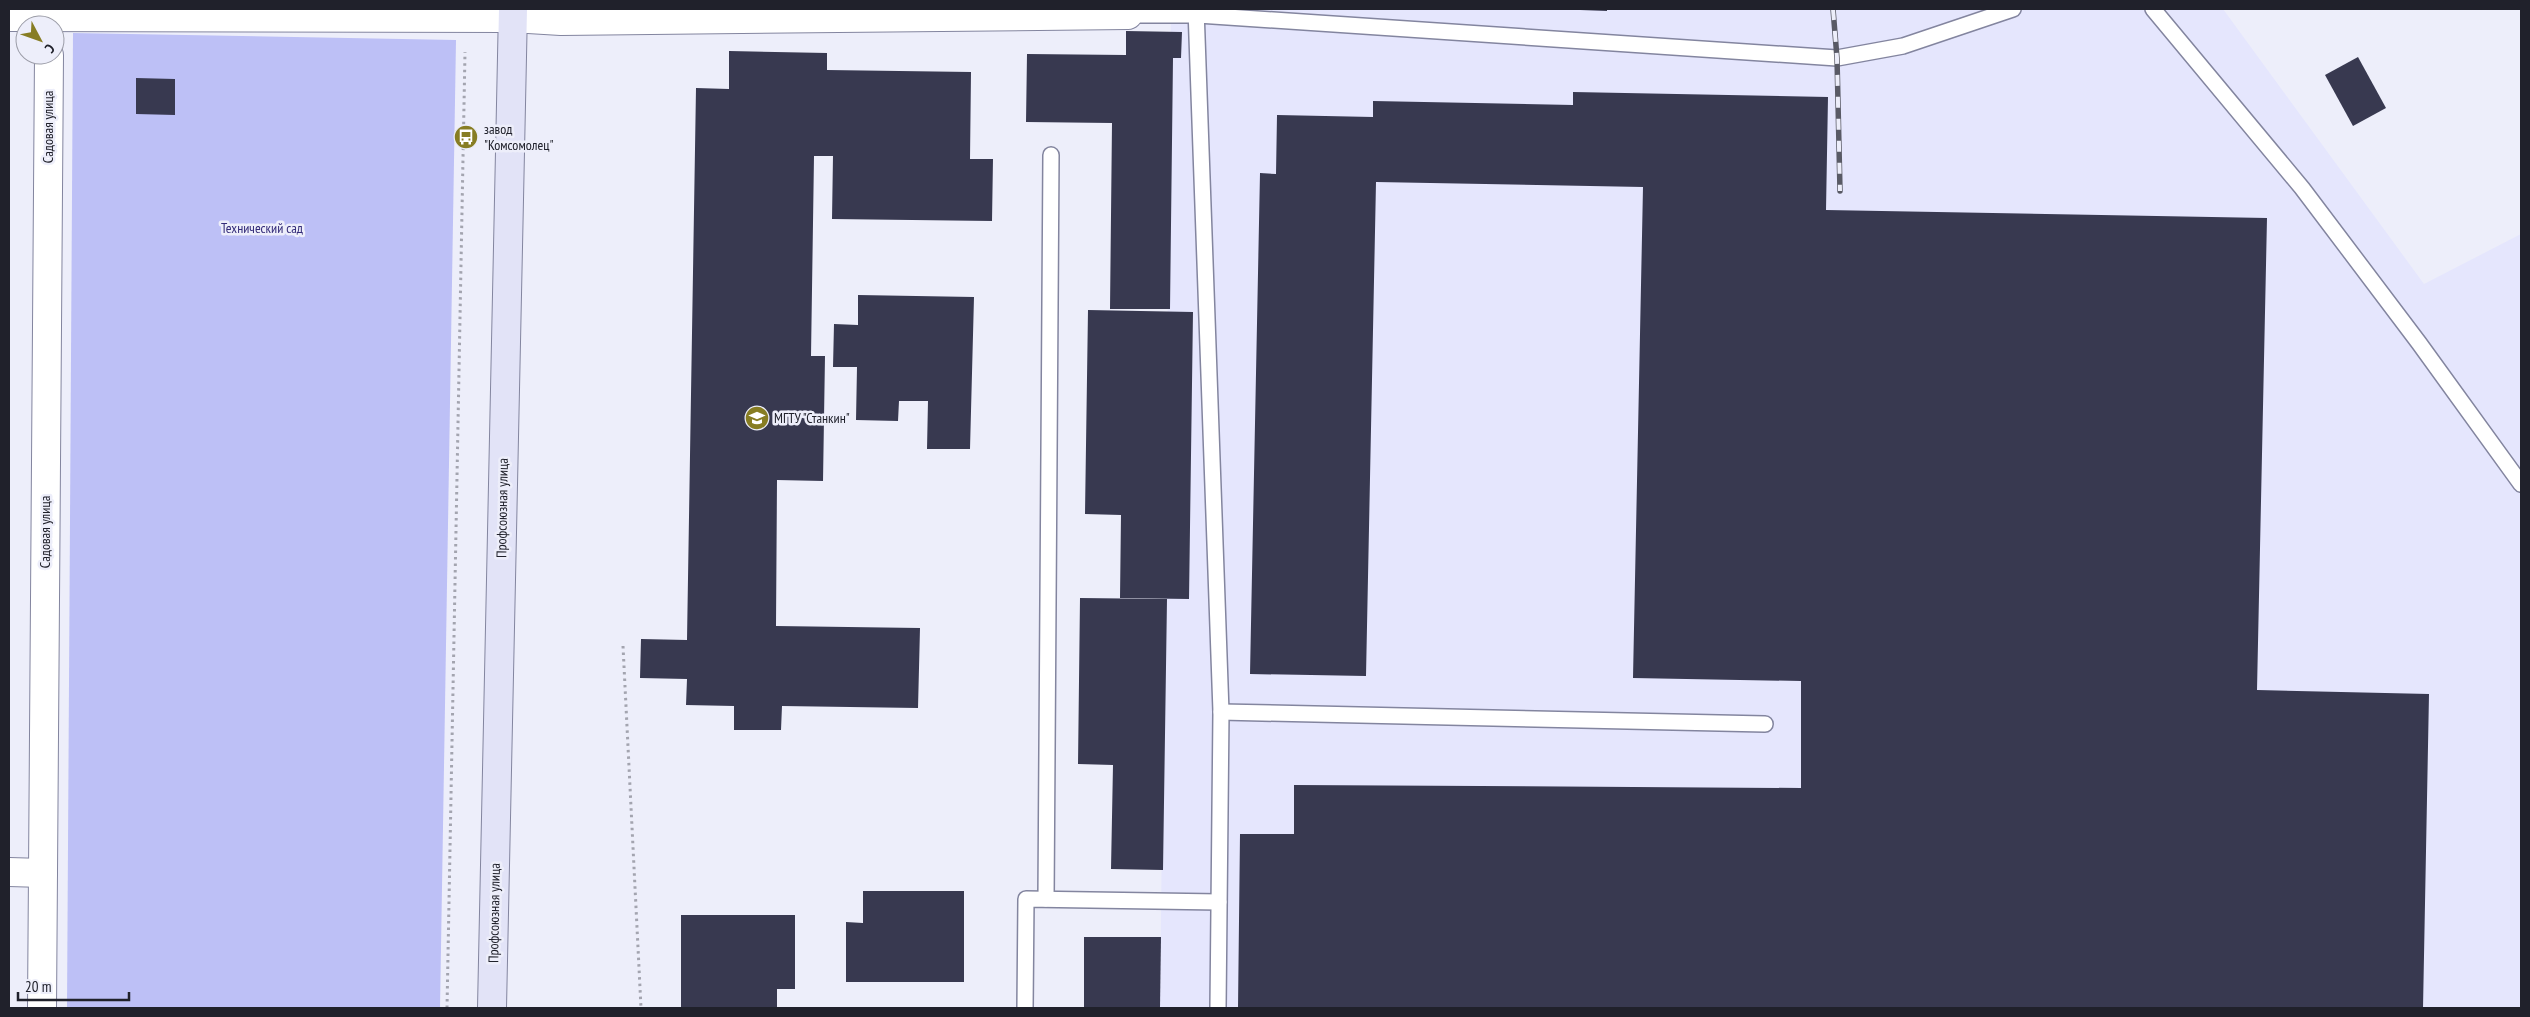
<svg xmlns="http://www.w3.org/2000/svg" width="2530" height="1017" font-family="'PT Sans Narrow',sans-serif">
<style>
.built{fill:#e5e6fd}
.green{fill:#bdc0f6}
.building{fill:#383950}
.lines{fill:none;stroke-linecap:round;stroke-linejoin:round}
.lane-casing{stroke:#83859f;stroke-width:18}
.street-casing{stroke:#83859f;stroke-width:30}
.secondary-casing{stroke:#83859f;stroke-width:30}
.path{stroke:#a3a4af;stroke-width:3;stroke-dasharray:2.5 4;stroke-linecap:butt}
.lane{stroke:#fff;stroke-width:15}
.street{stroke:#fff;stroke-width:28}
.secondary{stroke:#e2e3f7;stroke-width:28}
.rail-casing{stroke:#595a65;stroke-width:5.5}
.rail{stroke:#edeefa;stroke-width:4;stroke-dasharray:11;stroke-linecap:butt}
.labels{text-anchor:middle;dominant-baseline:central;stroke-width:5;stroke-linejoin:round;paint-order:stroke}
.street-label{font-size:14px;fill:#20212b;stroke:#edeefa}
.poi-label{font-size:14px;fill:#20212b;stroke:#edeefa;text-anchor:start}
.park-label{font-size:14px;fill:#342c79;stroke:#edeefa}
</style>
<rect width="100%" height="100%" fill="#edeefa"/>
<polygon class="built" points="1171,9 2223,9 2424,284 2521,234 2521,1008 1160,1008"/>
<polygon class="green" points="73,33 456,40 440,1008 67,1008"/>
<g class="building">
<polygon points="1580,9 1607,9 1607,11 1580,10"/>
<polygon points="1126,31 1182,32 1181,58 1173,58 1170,309 1110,309 1112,123 1026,122 1027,54 1126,55"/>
<polygon points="729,51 827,53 827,70 971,72 970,159 993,159 992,221 832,219 833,156 814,156 811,356 825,356 823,481 777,480 776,626 920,628 918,708 782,706 781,730 734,730 734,706 686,705 687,679 640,678 641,639 687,640 696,88 729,89"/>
<polygon points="2358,57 2386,108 2353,126 2325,75"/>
<polygon points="136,78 175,79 175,115 136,114"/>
<polygon points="1573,92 1828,97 1826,210 2267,218 2257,690 2429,694 2423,1008 1238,1008 1240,834 1294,834 1294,785 1801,788 1801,681 1633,678 1643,187 1376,182 1366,676 1250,674 1260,173 1276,174 1277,115 1373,117 1373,101 1573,105"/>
<polygon points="858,295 974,297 970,449 927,449 928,401 899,401 898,421 856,420 857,367 833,367 834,324 858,325"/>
<polygon points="1088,310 1193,312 1189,599 1120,598 1121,515 1085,514"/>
<polygon points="1080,598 1167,599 1163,870 1111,869 1113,765 1078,764"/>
<polygon points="863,891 964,891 964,982 846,982 846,922 863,923"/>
<polygon points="681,915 795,915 795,989 777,989 777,1008 681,1008"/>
<polygon points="1084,937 1161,937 1160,1008 1084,1008"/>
</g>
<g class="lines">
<g class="lane-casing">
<g id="lane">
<polyline points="1196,9 1221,712 1218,1008"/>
<polyline points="2153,9 2302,188 2419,343 2521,484"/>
<polyline points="1128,15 1198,15 1837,58 1903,46 2013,9"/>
<polyline points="1221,712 1765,724"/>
<polyline points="1046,899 1051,155"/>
<polyline points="1025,1008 1026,899 1219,902"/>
</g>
</g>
<g class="street-casing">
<g id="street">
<polyline points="9,17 512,18 561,21 1128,15"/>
<polyline points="9,872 43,873"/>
<polyline points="42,1008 49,55"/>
</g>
</g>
<g class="secondary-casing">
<polyline id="secondary" points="492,1008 513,9"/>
</g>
<g class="path">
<polyline points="623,646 641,1008"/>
<polyline points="447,1008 465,52"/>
</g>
<use href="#lane" class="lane"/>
<use href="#street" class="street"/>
<use href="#secondary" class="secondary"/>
<g class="rail-casing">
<polyline id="rail" points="1833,9 1837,58 1840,191"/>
</g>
<use href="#rail" class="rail"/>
</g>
<defs>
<g id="bus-disc" transform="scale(1.25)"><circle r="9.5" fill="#877d23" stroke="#edeefa"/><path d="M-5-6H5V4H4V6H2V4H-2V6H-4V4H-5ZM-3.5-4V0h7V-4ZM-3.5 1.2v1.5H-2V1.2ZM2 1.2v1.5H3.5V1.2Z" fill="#fff"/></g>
<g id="university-disc" transform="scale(1.25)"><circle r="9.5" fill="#877d23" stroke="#edeefa"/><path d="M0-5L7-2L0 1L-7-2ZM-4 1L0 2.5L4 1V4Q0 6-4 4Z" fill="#fff"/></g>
</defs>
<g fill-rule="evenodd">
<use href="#bus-disc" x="466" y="137"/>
<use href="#university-disc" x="757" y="418"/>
</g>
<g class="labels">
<g class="street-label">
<text transform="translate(48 127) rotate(-90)">Садовая улица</text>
<text transform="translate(502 508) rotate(-89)">Профсоюзная улица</text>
<text transform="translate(45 532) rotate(-90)">Садовая улица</text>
<text transform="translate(494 913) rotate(-89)">Профсоюзная улица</text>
</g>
<g class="poi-label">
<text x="484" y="129">завод<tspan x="484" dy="16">"Комсомолец"</tspan></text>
<text x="774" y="418">МГТУ "Станкин"</text>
</g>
<g class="park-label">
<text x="262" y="228">Технический сад</text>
</g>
</g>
<rect width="2530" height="1017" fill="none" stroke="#20212b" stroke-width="20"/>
<g transform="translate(40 40) rotate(131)"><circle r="24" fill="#edeefa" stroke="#9b9ca7"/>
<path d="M0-4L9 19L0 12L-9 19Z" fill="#877d23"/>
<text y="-8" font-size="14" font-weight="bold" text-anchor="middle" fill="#20212b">С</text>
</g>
<path d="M18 992v8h111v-8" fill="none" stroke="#20212b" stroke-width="2.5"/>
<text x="25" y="992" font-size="15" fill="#20212b" stroke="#edeefa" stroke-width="4" paint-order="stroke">20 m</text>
</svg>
